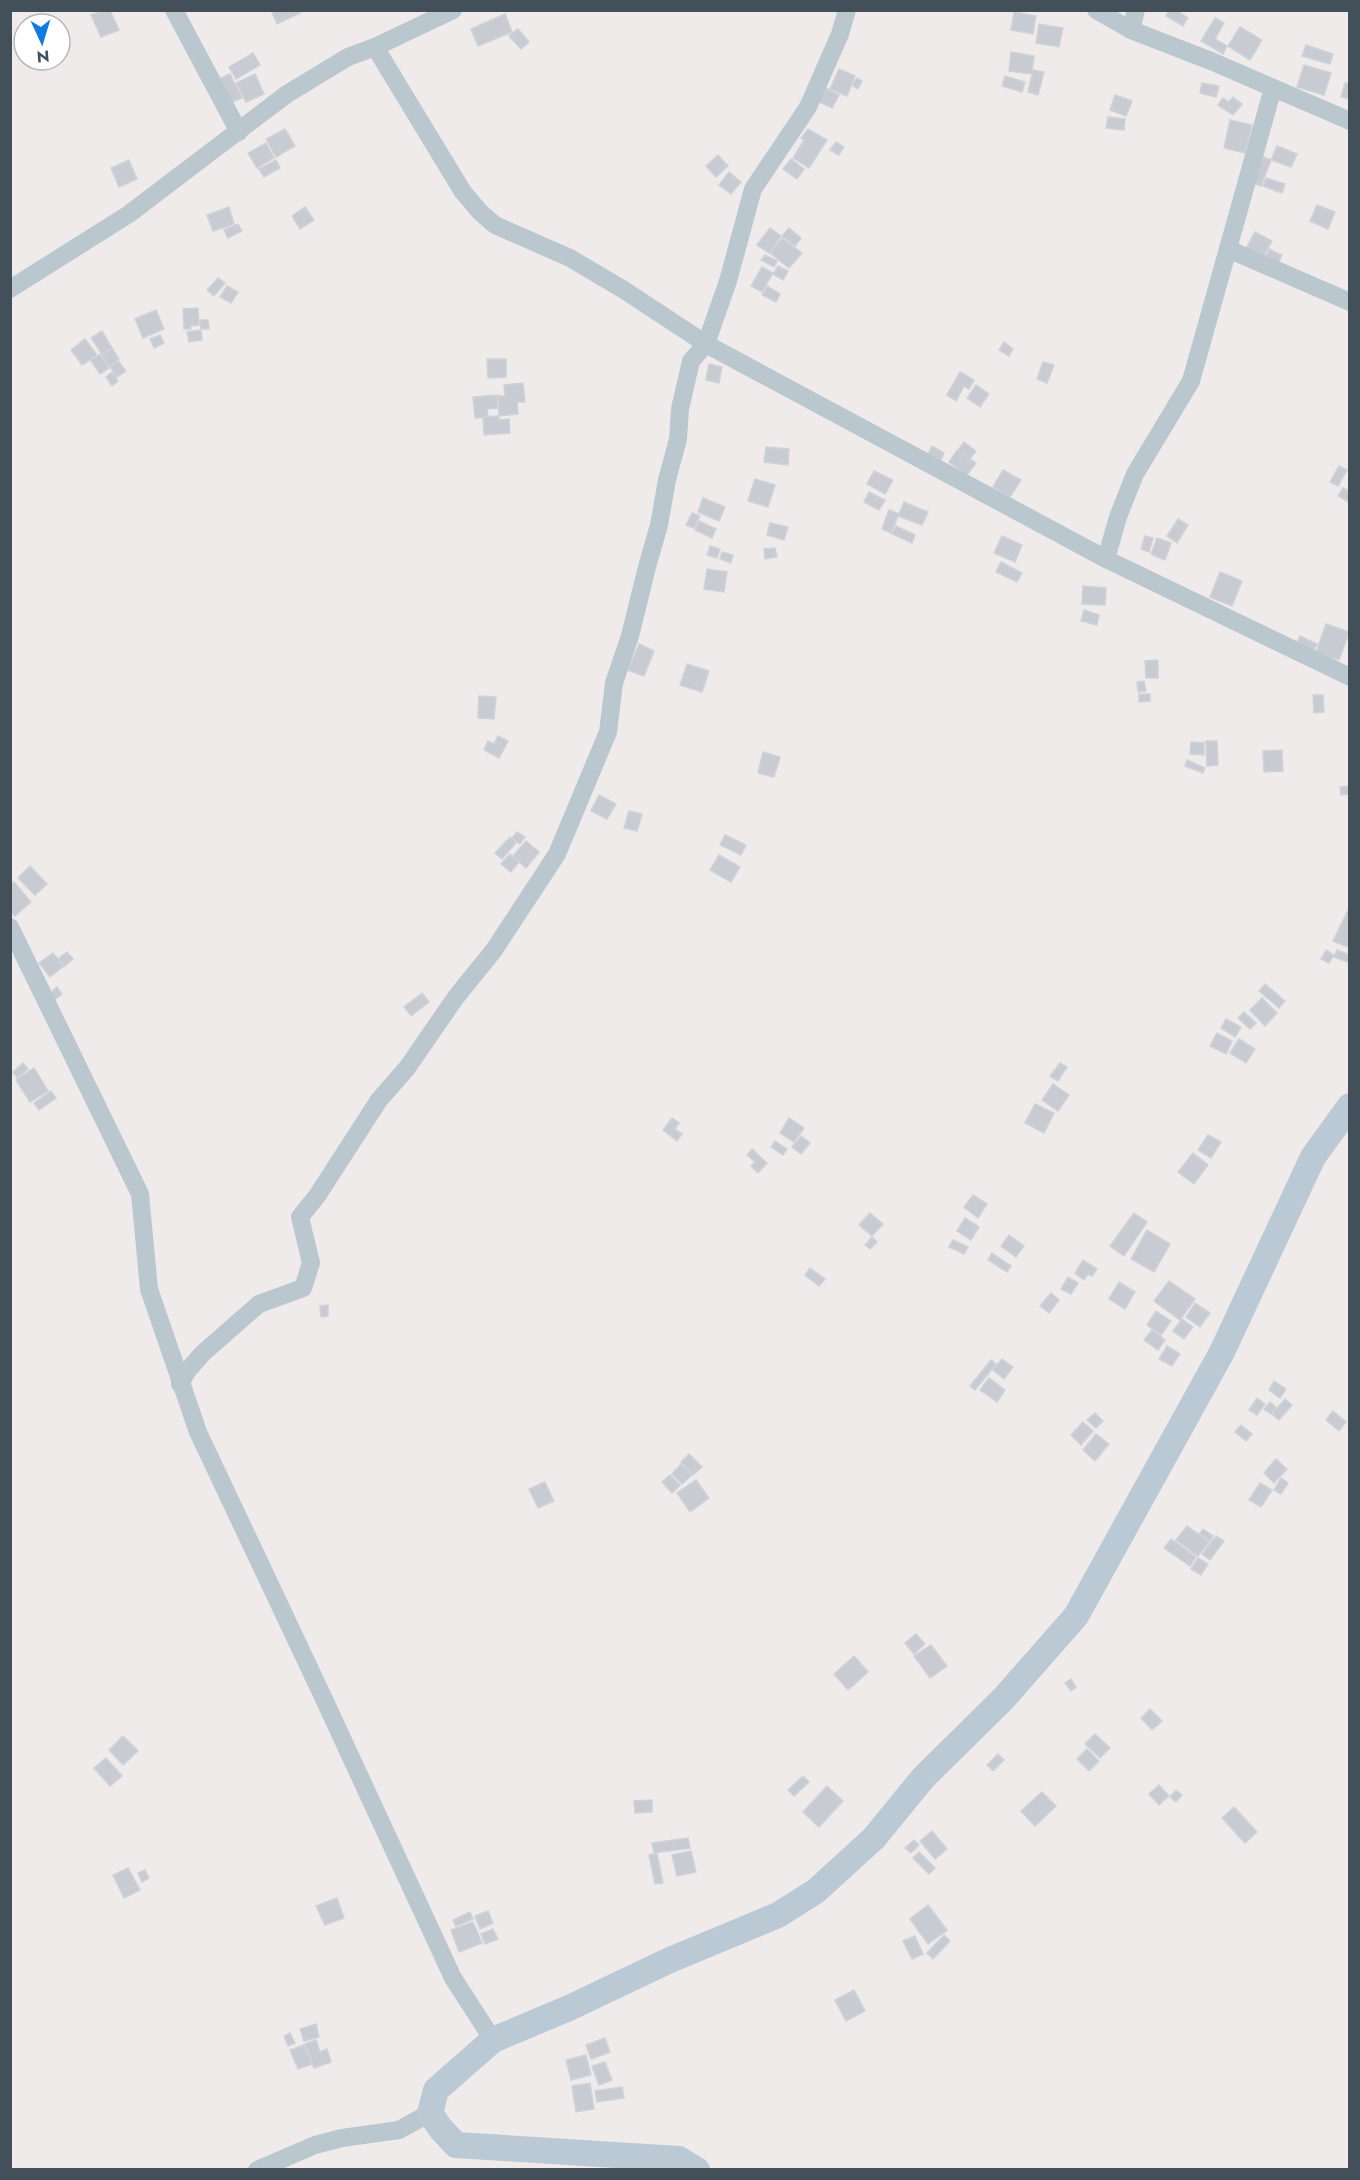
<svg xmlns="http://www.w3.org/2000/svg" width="1360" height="2180" font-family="Jost,sans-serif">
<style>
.building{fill:#c8cbd1;stroke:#cfd2d8;stroke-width:1.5}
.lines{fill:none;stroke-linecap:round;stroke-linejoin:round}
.minor{stroke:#bbc7cf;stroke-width:18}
.secondary{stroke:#bbc9d4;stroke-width:26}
</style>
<rect width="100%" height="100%" fill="#efebeb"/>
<g class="building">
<polygon points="103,10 110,10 119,30 101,37 91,15"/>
<polygon points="271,10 299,10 300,13 277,24"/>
<polygon points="1169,10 1176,10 1188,18 1183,26 1166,16"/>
<polygon points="1014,12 1036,16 1033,34 1011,30"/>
<polygon points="505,14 512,32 478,46 471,29"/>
<polygon points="1215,18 1224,23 1215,39 1227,46 1223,54 1201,41"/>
<polygon points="1039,24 1063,28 1059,47 1036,43"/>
<polygon points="1240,27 1262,40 1250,60 1228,46"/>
<polygon points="518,29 529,42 521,49 509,36"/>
<polygon points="1306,45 1333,54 1330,64 1302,56"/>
<polygon points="1011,52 1034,56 1032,74 1009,71"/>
<polygon points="253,53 260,65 236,79 229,67"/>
<polygon points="1304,65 1331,73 1324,95 1297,87"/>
<polygon points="839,69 855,76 847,96 830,89"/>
<polygon points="1033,70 1044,72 1038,95 1028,92"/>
<polygon points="230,74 242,98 232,102 221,78"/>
<polygon points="255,74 264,94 246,102 236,83"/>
<polygon points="1005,76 1025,82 1022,92 1002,86"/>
<polygon points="857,78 862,81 858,89 852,85"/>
<polygon points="1202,83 1219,86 1216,97 1200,93"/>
<polygon points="1345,83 1350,84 1350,99 1341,97"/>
<polygon points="826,88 839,95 832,108 819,102"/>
<polygon points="1115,95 1132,101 1126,116 1110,110"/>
<polygon points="1233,97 1242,104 1233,115 1218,105 1223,98 1229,102"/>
<polygon points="1108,117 1125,119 1124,130 1106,128"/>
<polygon points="1230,120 1252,125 1245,153 1224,148"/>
<polygon points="285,129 295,146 276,157 266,139"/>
<polygon points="808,129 827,140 809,168 793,158 804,140 801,138"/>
<polygon points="836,142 844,147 839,155 830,150"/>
<polygon points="266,143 274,158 257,168 248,153"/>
<polygon points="1277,146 1297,154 1291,167 1271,160"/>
<polygon points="718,155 728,166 716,177 706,166"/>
<polygon points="1263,157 1271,160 1261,186 1253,183"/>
<polygon points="791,159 804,169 797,179 783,169"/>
<polygon points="129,160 137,179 119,187 111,168"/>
<polygon points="276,160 280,168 264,177 259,169"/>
<polygon points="729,172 741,182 731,194 719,185"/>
<polygon points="1266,178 1285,184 1282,193 1263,186"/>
<polygon points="1317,205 1335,212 1328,229 1310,221"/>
<polygon points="229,207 234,224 213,231 207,215"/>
<polygon points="305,207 314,220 300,229 292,216"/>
<polygon points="238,224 242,231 228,238 224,230"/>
<polygon points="770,228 781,236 769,253 757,245"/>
<polygon points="789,228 801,238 795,246 782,236"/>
<polygon points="1255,232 1272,241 1261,261 1244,252"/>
<polygon points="782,238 802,253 789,268 770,253"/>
<polygon points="1269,249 1282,255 1277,266 1264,261"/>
<polygon points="765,255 777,261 774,267 761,260"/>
<polygon points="778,266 788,271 783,280 773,274"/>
<polygon points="762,267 773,273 762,292 751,286"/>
<polygon points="218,278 225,283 214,296 207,290"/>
<polygon points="227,286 238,292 231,303 220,297"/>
<polygon points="767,286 780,294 776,302 762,295"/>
<polygon points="198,308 199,325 190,326 191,329 184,329 183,309"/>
<polygon points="156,310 164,329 143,338 135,319"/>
<polygon points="200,320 208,320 209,329 201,329"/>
<polygon points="201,330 202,340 189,342 187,332"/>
<polygon points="102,331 112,348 102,354 91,338"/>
<polygon points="160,335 164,343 154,348 150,339"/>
<polygon points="85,339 97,355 82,365 71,350"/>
<polygon points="1004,342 1013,349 1009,356 999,350"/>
<polygon points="112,348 119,359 109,366 102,355"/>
<polygon points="100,354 109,368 100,374 91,361"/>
<polygon points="487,359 506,359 506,377 488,378"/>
<polygon points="118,361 126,371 117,377 110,367"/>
<polygon points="1043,362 1054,365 1047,383 1037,379"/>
<polygon points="709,364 722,367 719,383 706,380"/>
<polygon points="112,372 118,381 112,386 106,377"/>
<polygon points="960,372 974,380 969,389 964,386 956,401 947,395"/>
<polygon points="523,383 525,402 517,402 518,414 499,416 498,396 505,396 504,385"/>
<polygon points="976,385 989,394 980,407 967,398"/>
<polygon points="497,395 498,408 487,409 488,417 475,418 473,397"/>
<polygon points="499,416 499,420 509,419 510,433 484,435 483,417"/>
<polygon points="964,442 976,451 970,459 958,450"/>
<polygon points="932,446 944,453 941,460 928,454"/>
<polygon points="766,447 789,449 788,465 764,462"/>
<polygon points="957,450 976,463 967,475 949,462"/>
<polygon points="1339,466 1347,470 1338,486 1330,482"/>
<polygon points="1003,470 1021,480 1010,497 993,487"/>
<polygon points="874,471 893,480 885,494 867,484"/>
<polygon points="755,479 775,485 768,507 748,501"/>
<polygon points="1343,488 1350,492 1350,503 1338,496"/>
<polygon points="869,492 885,500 879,510 864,502"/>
<polygon points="703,498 725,507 719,521 698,512"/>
<polygon points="904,502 928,512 922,525 898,516"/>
<polygon points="889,510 899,514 891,533 882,529"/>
<polygon points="692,513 700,516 694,528 686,525"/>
<polygon points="1178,519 1188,525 1177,543 1167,536"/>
<polygon points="699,521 716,529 712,538 695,530"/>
<polygon points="770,523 788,527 784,540 767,535"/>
<polygon points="896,526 915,535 912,543 892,534"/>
<polygon points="1002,536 1022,545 1015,562 994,553"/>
<polygon points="1145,536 1153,538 1149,552 1141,549"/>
<polygon points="1157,538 1171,543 1165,560 1151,554"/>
<polygon points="710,546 720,549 717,558 707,555"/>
<polygon points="775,548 777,557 765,559 764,549"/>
<polygon points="722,552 733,555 731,563 720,559"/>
<polygon points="1001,562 1022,573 1017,582 996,572"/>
<polygon points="707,569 727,572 724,592 704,589"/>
<polygon points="1220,572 1242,581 1232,606 1210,597"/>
<polygon points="1083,586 1106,588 1105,605 1082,604"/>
<polygon points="1084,610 1099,615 1097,625 1081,621"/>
<polygon points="1326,624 1349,632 1339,660 1316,652"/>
<polygon points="1300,636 1317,644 1312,653 1296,645"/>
<polygon points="639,644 654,651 644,676 628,670"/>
<polygon points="1158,660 1158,678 1146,678 1145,661"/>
<polygon points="687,664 709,671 702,692 680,685"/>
<polygon points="1144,681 1146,691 1138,692 1137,682"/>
<polygon points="1139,694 1150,694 1150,701 1139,702"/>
<polygon points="1313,695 1323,695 1324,712 1314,713"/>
<polygon points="479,696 496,697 494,719 478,718"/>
<polygon points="498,736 508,741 499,758 484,750 488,741 494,744"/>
<polygon points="1206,741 1217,741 1218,765 1207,766"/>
<polygon points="1191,742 1204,743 1204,755 1190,754"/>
<polygon points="1282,750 1283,771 1264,772 1263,751"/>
<polygon points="763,752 780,757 774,777 758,773"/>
<polygon points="1187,760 1205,768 1203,773 1185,766"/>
<polygon points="1350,786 1350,794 1341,795 1340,787"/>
<polygon points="599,795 616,804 607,819 591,811"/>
<polygon points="629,811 642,814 637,831 624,828"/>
<polygon points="517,832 525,837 520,844 512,838"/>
<polygon points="725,835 746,845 741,855 720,845"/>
<polygon points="510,837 516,843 502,859 495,853"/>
<polygon points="526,841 539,852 526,868 513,856"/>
<polygon points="510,854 519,862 511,872 501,864"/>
<polygon points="719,855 740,867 731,882 710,870"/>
<polygon points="30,866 47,884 35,895 18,878"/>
<polygon points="14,882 31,902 15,916 10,911 10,885"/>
<polygon points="1349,908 1350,908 1350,948 1333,941"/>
<polygon points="1326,950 1334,955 1329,963 1321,959"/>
<polygon points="1337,950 1350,955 1350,963 1334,957"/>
<polygon points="67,952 73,959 65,966 58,959"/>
<polygon points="53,953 64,966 50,977 39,963"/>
<polygon points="1265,984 1285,1001 1279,1008 1259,991"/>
<polygon points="57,987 62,994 52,1002 47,996"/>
<polygon points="422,993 429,1002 411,1016 404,1007"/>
<polygon points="1262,998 1277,1013 1265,1026 1250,1010"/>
<polygon points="1244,1012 1256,1023 1250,1029 1238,1018"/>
<polygon points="1226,1019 1241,1027 1235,1037 1221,1028"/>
<polygon points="1217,1033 1232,1041 1226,1054 1210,1046"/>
<polygon points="1239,1039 1255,1049 1246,1063 1230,1053"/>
<polygon points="23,1063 28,1069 17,1078 13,1072"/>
<polygon points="1060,1063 1067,1067 1058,1081 1050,1076"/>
<polygon points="34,1068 48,1091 30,1102 16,1080"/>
<polygon points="1053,1084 1069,1095 1058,1111 1042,1100"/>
<polygon points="51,1091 56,1098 39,1110 34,1103"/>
<polygon points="1035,1104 1054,1113 1044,1133 1025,1123"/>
<polygon points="672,1118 679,1123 675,1129 682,1134 677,1141 663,1130"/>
<polygon points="789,1118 804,1128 794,1142 780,1133"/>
<polygon points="1208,1135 1221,1142 1211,1158 1198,1150"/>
<polygon points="801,1136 810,1143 801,1154 792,1147"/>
<polygon points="775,1141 787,1149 783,1155 771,1147"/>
<polygon points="752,1149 767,1163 758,1173 751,1166 755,1162 747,1155"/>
<polygon points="1193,1153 1208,1165 1194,1184 1178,1172"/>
<polygon points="973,1195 987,1204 978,1218 964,1207"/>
<polygon points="870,1213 883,1224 872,1236 859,1225"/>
<polygon points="1134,1213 1147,1222 1124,1256 1110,1246"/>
<polygon points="965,1218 979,1227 971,1240 957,1231"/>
<polygon points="1147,1230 1170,1244 1154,1272 1131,1259"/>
<polygon points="1009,1235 1024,1246 1016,1257 1001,1246"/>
<polygon points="872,1237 877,1242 870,1249 865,1245"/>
<polygon points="953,1240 968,1247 964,1254 949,1247"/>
<polygon points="992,1253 1011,1266 1007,1272 988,1260"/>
<polygon points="1083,1260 1097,1269 1092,1276 1088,1274 1084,1280 1075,1273"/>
<polygon points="810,1268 825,1279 819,1286 805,1275"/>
<polygon points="1068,1277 1078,1283 1071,1294 1061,1289"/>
<polygon points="1169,1281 1195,1299 1180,1320 1154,1301"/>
<polygon points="1119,1282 1135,1292 1125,1309 1109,1299"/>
<polygon points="1051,1293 1059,1300 1049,1313 1040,1306"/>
<polygon points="1195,1303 1210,1313 1200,1327 1186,1317"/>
<polygon points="328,1305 328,1316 321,1317 320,1306"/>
<polygon points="1156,1311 1171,1321 1161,1335 1147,1325"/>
<polygon points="1182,1319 1193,1327 1184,1339 1173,1331"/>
<polygon points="1152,1330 1165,1340 1158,1350 1144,1340"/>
<polygon points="1167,1346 1180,1354 1172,1366 1159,1359"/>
<polygon points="1002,1359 1013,1367 1004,1379 993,1370"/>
<polygon points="991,1360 996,1364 975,1390 970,1386"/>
<polygon points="989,1378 1005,1390 997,1402 980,1390"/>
<polygon points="1274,1381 1286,1389 1280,1398 1269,1390"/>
<polygon points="1257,1398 1265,1404 1257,1415 1249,1410"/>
<polygon points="1285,1399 1292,1405 1279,1420 1272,1414"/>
<polygon points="1270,1402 1276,1407 1271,1414 1264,1409"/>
<polygon points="1333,1411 1346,1422 1339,1431 1326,1420"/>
<polygon points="1095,1413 1103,1421 1096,1428 1087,1420"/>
<polygon points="1083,1422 1093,1431 1081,1445 1071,1435"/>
<polygon points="1241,1425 1252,1434 1246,1441 1235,1432"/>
<polygon points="1096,1434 1109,1444 1095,1461 1083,1450"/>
<polygon points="689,1454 702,1467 693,1475 681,1462"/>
<polygon points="1276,1459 1287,1469 1274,1483 1264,1473"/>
<polygon points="681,1464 692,1475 682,1484 672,1474"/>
<polygon points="670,1475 680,1485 672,1493 662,1482"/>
<polygon points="1281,1478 1288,1483 1281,1494 1274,1490"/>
<polygon points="696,1480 709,1498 690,1512 677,1493"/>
<polygon points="545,1482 554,1501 538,1508 529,1489"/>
<polygon points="1260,1483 1272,1490 1261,1507 1249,1500"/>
<polygon points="1187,1526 1209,1542 1198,1556 1176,1540"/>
<polygon points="1203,1529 1213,1536 1210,1541 1199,1534"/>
<polygon points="1216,1536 1224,1541 1210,1560 1202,1554"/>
<polygon points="1171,1539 1196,1557 1190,1566 1164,1548"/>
<polygon points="1198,1558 1208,1564 1201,1575 1191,1569"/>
<polygon points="916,1634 925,1644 914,1654 905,1643"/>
<polygon points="931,1645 947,1666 930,1678 914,1656"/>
<polygon points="854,1656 868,1672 848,1690 834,1674"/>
<polygon points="1071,1679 1076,1687 1071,1691 1065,1683"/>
<polygon points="1150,1709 1162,1721 1152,1730 1141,1718"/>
<polygon points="1095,1734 1110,1748 1100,1758 1085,1744"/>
<polygon points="123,1736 138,1751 123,1765 109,1750"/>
<polygon points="1087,1749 1099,1761 1089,1771 1077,1759"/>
<polygon points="998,1754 1004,1760 993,1771 987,1765"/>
<polygon points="106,1758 122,1776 110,1786 94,1768"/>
<polygon points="803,1776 809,1782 794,1796 788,1790"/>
<polygon points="1159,1785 1169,1796 1159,1805 1149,1794"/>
<polygon points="827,1786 843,1801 819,1827 803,1812"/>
<polygon points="1176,1790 1182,1795 1176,1802 1170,1797"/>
<polygon points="1042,1792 1056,1806 1035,1826 1021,1811"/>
<polygon points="652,1800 652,1812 635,1813 634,1801"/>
<polygon points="1234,1807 1257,1832 1245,1843 1222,1818"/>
<polygon points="932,1831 947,1849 935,1859 920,1841"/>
<polygon points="688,1838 690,1848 654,1853 652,1843"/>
<polygon points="914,1840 919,1845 911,1853 905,1848"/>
<polygon points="691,1851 696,1872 677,1876 672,1855"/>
<polygon points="919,1852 935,1868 929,1874 913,1858"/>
<polygon points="657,1853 663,1883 655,1884 649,1855"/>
<polygon points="128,1868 140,1890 124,1898 113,1875"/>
<polygon points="145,1870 149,1878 142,1882 138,1873"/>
<polygon points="337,1898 344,1918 325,1925 316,1906"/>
<polygon points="928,1905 947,1930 928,1944 910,1919"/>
<polygon points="488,1911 493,1923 480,1929 475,1916"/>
<polygon points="470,1912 473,1919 456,1926 453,1920"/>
<polygon points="473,1922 482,1943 459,1952 451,1930"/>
<polygon points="493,1929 498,1939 485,1944 481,1934"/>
<polygon points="944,1935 950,1941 933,1959 927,1953"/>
<polygon points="915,1936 923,1954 912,1959 903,1941"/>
<polygon points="854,1990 865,2011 846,2021 835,2000"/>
<polygon points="316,2024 319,2037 304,2041 300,2029"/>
<polygon points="290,2033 295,2043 288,2046 284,2036"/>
<polygon points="605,2038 610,2052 591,2059 586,2045"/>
<polygon points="316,2040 320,2052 327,2049 331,2062 314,2068 305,2044"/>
<polygon points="304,2045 312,2064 298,2069 290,2050"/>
<polygon points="586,2055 591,2075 571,2080 566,2060"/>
<polygon points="605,2062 612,2080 599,2085 592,2066"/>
<polygon points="590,2083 594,2109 576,2112 572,2086"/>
<polygon points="622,2087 624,2098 597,2102 595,2091"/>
</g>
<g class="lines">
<g class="minor">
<polyline points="174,10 239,132"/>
<polyline points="1096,10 1131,30 1211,61 1350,121"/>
<polyline points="1131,30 1136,10"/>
<polyline points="375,47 463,192 481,213 495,225 570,258 624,290 706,344 1106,559 1350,677"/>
<polyline points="1228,249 1350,302"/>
<polyline points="10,289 129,214 287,94 348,57 375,47 453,10"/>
<polyline points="1106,559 1118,517 1135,474 1191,381 1273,88"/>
<polyline points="10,927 140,1194 149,1289 198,1432 324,1699 453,1978 493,2040"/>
<polyline points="180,1384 188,1370 203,1353 259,1304 303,1288 311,1263 300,1217 317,1196 379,1100 407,1068 456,997 494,950 557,854 608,732 614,683 630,636 647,567 659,525 667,480 678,439 680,409 691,361 706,344 728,281 753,189 808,107 840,34 847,10"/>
<polyline points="257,2170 315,2145 342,2138 399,2130 430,2113"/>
</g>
<polyline class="secondary" points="697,2170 679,2159 456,2145 441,2129 430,2113 436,2090 493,2040 569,2008 670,1960 778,1915 816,1891 874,1838 923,1778 1004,1698 1076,1616 1222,1352 1313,1157 1350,1106"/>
</g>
<rect width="1360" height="2180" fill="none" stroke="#435059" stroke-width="24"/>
<g transform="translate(42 42) rotate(176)"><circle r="28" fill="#ffffff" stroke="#b4b9bd" stroke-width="1.5"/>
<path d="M0-4.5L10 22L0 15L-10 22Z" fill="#117ae2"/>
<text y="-9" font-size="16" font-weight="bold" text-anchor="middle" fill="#435059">N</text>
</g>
</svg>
